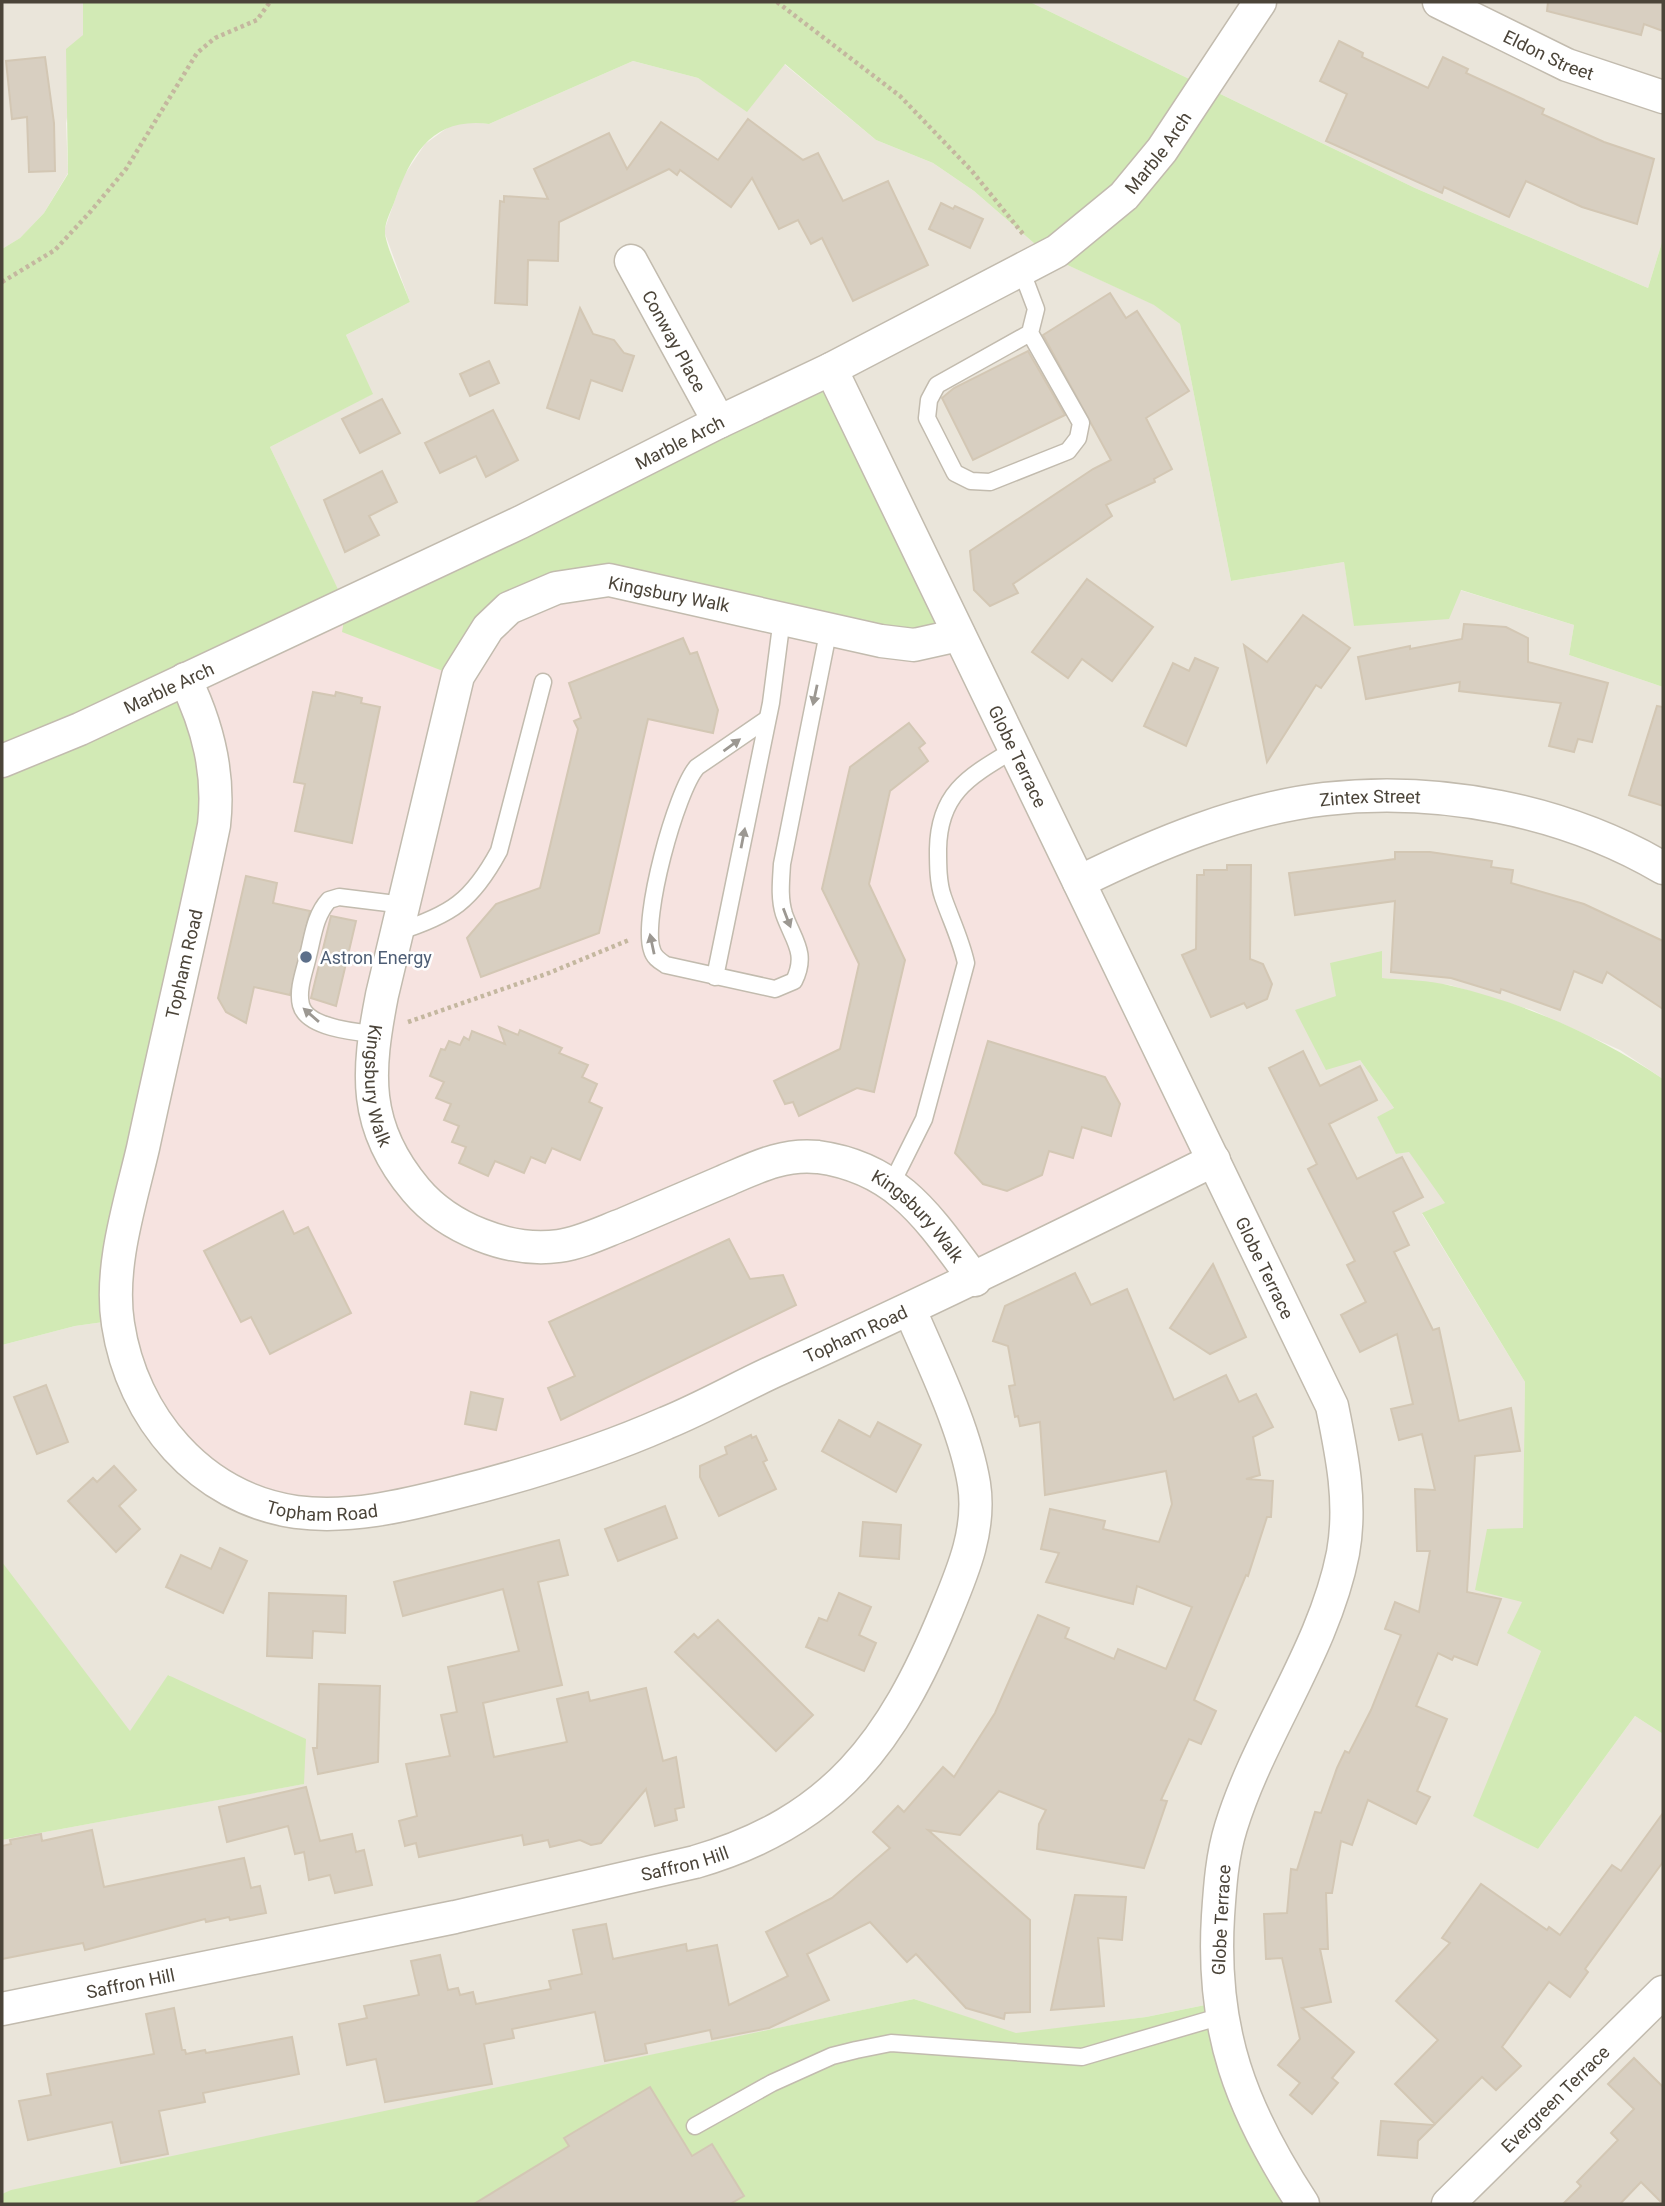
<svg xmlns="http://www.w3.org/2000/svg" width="1665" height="2206" font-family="Roboto,sans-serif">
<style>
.residential{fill:#eae5da}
.medical{fill:#f6e3e0}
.green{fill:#d2eab5}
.building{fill:#d8cfc1;stroke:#d3c7b4;stroke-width:2}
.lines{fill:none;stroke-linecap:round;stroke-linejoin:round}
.lane-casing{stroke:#c2bbae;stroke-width:19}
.street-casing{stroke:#c2bbae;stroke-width:35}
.path{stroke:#c4b79f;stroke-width:4.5;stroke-dasharray:3.5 3.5;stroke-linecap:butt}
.lane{stroke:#fff;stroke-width:16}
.street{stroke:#fff;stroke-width:32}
.oneway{fill:#9c9892}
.service-dot{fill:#5c6f8a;stroke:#fff;stroke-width:2.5}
.labels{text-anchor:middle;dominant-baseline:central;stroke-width:5;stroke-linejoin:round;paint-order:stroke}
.street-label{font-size:18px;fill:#4b4439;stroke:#fff}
.service-label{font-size:18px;fill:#4e5e75;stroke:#fff;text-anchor:start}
</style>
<rect width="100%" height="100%" fill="#f6f3ec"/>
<g class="residential">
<polygon points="2,2 83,2 83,35 66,123 68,173 44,213 20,238 2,249"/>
<polygon points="1030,2 1663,2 1663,239 1648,288 1415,188"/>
<polygon points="633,61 698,78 747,111 784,64 876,140 933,163 974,191 1050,257 1155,305 1180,324 1231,581 1344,562 1355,626 1460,590 1574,625 1569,655 1663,687 1663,1079 1620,1050 1532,1010 1450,985 1381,978 1382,952 1360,1060 1394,1108 1396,1154 1409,1151 1446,1203 1422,1214 1525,1382 1523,1602 1541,1651 1474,1816 1538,1849 1635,1716 1663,1734 1663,2204 1305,2204 1220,2002 1146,2017 1016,2034 914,1999 2,2194 2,1840 303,1784 169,1675 130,1732 16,1584 2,1562 2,1345 75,1326 118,1320 242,1494 346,607 270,447 372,394 346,335 410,302 384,231 403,177 425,144 454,123 466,121 489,124"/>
</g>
<polygon class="medical" points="585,584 960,635 1215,1159 667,1422 363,1511 219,1484 124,1350 187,679 346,607 491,629"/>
<g class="green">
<path d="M83,2H1030L1415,188L1648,288L1663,239V687L1569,655L1574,625L1461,590L1449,619L1354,626L1344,562L1231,581L1180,324L1154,305L1050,257L974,191L933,163L876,140L785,64L747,112L698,78L633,61L489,124C434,117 412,152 395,200C392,209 385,221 385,231C384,243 405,287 410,302L346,335L373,394L270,447L346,606L833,369L960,635L936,644L640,587L533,599L461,678L342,632L346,608L188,679L215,763L118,1320L75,1326L2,1345V249L20,238L44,213L68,174L66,49L83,35Z"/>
<path d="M1382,951V978C1404,980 1429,980 1452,986C1527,1004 1599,1036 1663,1079V1734L1635,1716L1538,1849L1473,1816L1541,1651L1507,1633L1522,1602L1475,1590L1487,1529L1523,1528L1525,1382L1422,1213L1445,1203L1409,1152L1396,1154L1377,1117L1394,1108L1360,1060L1326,1070L1295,1010L1336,996L1330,963Z"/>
<polygon points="2,1562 130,1731 168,1675 306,1739 304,1784 2,1840"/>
<polygon points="914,1999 1016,2033 1146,2017 1220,2002 1305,2204 2,2204 2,2194 11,2190"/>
</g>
<g class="building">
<polygon points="1548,2 1663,2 1663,31 1644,24 1641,35 1547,11"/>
<polygon points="1339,41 1363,53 1362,57 1428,88 1443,57 1468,69 1466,73 1544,109 1542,114 1604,142 1654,159 1637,224 1582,207 1526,181 1509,217 1444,187 1442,193 1326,141 1347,94 1320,81"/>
<polygon points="45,57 54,123 55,171 29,172 27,117 12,119 6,61"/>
<polygon points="748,119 803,160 818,153 843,201 888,181 928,265 853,301 822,238 811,244 798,220 779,229 752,178 731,207 680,170 677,175 669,169 559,222 558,261 528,260 527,305 495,303 500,201 504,202 504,196 548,199 534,169 609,133 627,169 661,122 718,160"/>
<polygon points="941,203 953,209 955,206 983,219 970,248 929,229"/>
<polygon points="1110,293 1126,318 1137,311 1189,391 1146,418 1172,469 1154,479 1155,482 1106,505 1112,516 1013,584 1018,593 990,606 974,590 970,551 1093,469 1111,460 1043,335"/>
<polygon points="580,308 593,334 614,340 624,353 634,356 622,391 591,380 579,419 547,408"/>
<polygon points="1028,351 1065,415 973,460 942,398 954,388"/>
<polygon points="489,361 499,383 470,396 460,374"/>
<polygon points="382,399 400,433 360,453 342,419"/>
<polygon points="493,410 518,460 486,477 476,456 440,473 425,443"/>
<polygon points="382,471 397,502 369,516 379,535 345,552 324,500"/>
<polygon points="1087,579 1153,627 1112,681 1082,659 1068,678 1032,652"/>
<polygon points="1303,615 1350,648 1321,688 1316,685 1267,762 1244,645 1267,662"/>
<polygon points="1464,624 1506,627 1528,638 1528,662 1608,683 1592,742 1578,739 1574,752 1549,746 1561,703 1459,691 1460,682 1366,699 1358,657 1410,646 1410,649 1462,639"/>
<polygon points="683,638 690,654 697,652 718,710 713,733 648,719 599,933 481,977 467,938 496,904 540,888 578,729 574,721 581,718 569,683"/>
<polygon points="1195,658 1218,668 1186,746 1144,726 1173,663 1189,671"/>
<polygon points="313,692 335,696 336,692 362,698 361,703 380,707 352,843 295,831 305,784 294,782"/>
<polygon points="1657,706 1663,707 1663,806 1629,795"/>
<polygon points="909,723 925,743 919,748 928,761 890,791 869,884 905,960 874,1092 857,1088 799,1116 793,1102 785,1104 774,1081 840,1049 859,964 822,889 850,767"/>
<polygon points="1395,852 1430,852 1492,861 1491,867 1513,870 1511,883 1584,904 1663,941 1663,1009 1607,972 1602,983 1574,971 1560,1010 1501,989 1500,993 1451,978 1391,972 1395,901 1295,915 1289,873 1395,859"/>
<polygon points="1227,865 1251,865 1250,959 1263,964 1272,984 1267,999 1247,1008 1244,1003 1211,1017 1182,955 1196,949 1197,875 1204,875 1204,870 1227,870"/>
<polygon points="246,876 277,883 273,903 310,911 290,995 254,987 246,1023 226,1012 218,998"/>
<polygon points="331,916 356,921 336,1006 311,998"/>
<polygon points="499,1027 518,1035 520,1030 562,1048 559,1053 588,1065 582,1077 597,1084 589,1102 602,1108 580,1160 552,1148 545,1163 531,1157 524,1173 495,1161 488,1176 459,1163 466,1147 452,1142 459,1126 444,1120 451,1104 436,1098 444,1082 430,1076 441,1049 445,1050 449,1041 460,1045 464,1037 469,1040 472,1031 505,1044"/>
<polygon points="988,1041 1105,1077 1120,1104 1111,1136 1082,1127 1073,1158 1049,1151 1042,1175 1007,1191 983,1184 955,1153"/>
<polygon points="1303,1051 1320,1086 1360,1066 1377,1100 1329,1124 1357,1179 1402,1157 1423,1197 1393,1212 1409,1245 1394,1252 1433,1330 1439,1328 1459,1421 1511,1408 1520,1451 1475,1456 1467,1592 1501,1599 1477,1665 1454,1656 1452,1660 1438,1653 1416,1706 1447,1719 1417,1791 1430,1797 1416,1824 1368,1800 1352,1845 1341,1841 1332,1893 1326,1893 1328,1949 1320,1949 1331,2002 1302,2008 1354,2052 1332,2078 1338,2083 1312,2114 1290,2095 1300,2083 1278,2065 1300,2039 1282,1958 1266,1959 1264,1914 1287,1913 1291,1869 1297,1870 1315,1812 1321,1813 1337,1768 1345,1751 1349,1753 1371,1710 1401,1635 1385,1629 1395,1602 1419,1612 1430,1551 1417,1551 1415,1489 1435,1490 1422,1434 1399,1440 1391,1409 1413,1404 1397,1334 1360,1352 1341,1315 1366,1302 1347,1265 1355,1261 1308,1169 1317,1164 1269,1068"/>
<polygon points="283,1211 294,1234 308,1227 351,1313 270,1354 251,1317 241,1322 204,1251"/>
<polygon points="729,1239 750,1279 783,1275 796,1305 561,1420 548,1388 575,1376 549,1322"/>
<polygon points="1213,1264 1246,1337 1210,1354 1170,1328"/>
<polygon points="1075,1273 1091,1305 1127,1289 1174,1400 1226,1375 1239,1402 1256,1394 1273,1427 1253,1437 1260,1475 1246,1479 1273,1481 1271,1517 1267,1517 1248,1576 1246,1575 1194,1700 1216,1711 1201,1744 1189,1739 1161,1800 1167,1801 1144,1868 1037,1849 1039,1824 1046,1810 999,1791 960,1835 928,1830 1030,1920 1030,2012 1005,2013 1004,2019 966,2008 916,1954 907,1962 870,1922 807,1954 829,2000 769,2028 712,2039 710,2030 645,2044 647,2053 605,2061 595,2012 512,2029 514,2038 484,2044 492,2084 385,2102 376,2059 347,2065 339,2024 367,2018 364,2006 419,1995 411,1961 440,1955 448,1990 458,1988 460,1995 473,1992 476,2004 551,1989 549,1981 582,1974 573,1930 606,1924 613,1959 686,1944 687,1951 717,1945 729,2005 788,1976 766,1932 832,1898 890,1848 873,1832 898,1806 904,1812 943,1767 954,1777 995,1713 1038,1615 1069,1628 1065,1638 1114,1659 1118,1649 1166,1669 1192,1607 1137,1586 1133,1604 1046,1582 1059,1553 1041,1549 1050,1509 1105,1521 1103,1529 1159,1542 1172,1504 1166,1471 1045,1495 1040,1422 1020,1426 1018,1416 1015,1417 1009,1386 1015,1385 1008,1346 993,1341 1005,1306"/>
<polygon points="46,1385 68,1442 37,1454 14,1397"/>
<polygon points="471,1392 503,1399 496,1430 465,1424"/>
<polygon points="839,1420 870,1437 878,1422 921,1445 896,1492 822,1451"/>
<polygon points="751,1435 752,1438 756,1436 767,1460 763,1462 776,1489 719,1516 700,1477 700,1466 727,1454 725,1447"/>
<polygon points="114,1466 136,1490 119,1506 140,1529 116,1552 68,1501 93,1478 97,1482"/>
<polygon points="665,1506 677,1538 618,1561 605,1529"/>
<polygon points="863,1522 901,1525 899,1559 860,1556"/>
<polygon points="559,1540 568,1575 538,1582 562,1685 483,1703 494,1757 567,1742 557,1699 588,1692 590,1701 646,1688 663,1761 676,1757 684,1807 675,1809 677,1820 655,1826 646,1789 601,1843 591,1845 580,1840 550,1847 548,1840 524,1845 522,1835 419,1857 416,1843 405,1846 399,1821 417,1816 406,1764 450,1756 441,1715 457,1712 448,1667 519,1651 503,1589 403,1616 394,1582"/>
<polygon points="220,1548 247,1561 223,1613 166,1587 181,1555 211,1569"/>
<polygon points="269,1593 346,1596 345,1633 313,1631 312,1658 267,1656"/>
<polygon points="839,1593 871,1607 859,1635 876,1643 864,1671 806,1647 819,1618 827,1621"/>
<polygon points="718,1620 813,1715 776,1751 675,1652 694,1634 698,1638"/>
<polygon points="319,1684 380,1686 378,1762 318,1774 313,1748 317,1748"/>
<polygon points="306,1787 320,1841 352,1834 356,1852 364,1850 372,1885 335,1893 330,1875 309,1880 304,1852 295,1854 288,1826 227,1842 219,1807"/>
<polygon points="1663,1813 1663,1862 1585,1969 1588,1972 1570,1997 1549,1982 1502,2047 1521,2066 1496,2090 1482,2077 1435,2124 1395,2084 1438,2040 1396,2001 1450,1943 1442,1938 1481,1884 1547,1930 1549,1927 1560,1935 1612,1865 1621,1871"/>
<polygon points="92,1830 104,1887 244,1858 251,1888 260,1886 266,1913 230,1920 229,1917 206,1922 205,1919 85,1950 83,1943 2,1959 2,1846 11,1844 10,1840 41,1834 42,1841"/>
<polygon points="1075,1895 1126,1897 1122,1940 1098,1938 1104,2006 1051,2010"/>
<polygon points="174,2008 182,2050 185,2050 186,2054 205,2050 206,2053 292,2037 299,2074 203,2093 205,2102 159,2111 168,2154 121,2163 112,2122 28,2140 19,2101 51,2095 47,2074 154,2054 146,2014"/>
<polygon points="1634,2058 1663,2087 1663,2204 1641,2182 1620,2204 1563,2204 1581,2186 1577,2182 1618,2140 1611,2133 1634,2109 1608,2084"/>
<polygon points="650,2087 692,2156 712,2144 744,2196 730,2204 474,2204 569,2146 564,2138"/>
<polygon points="1381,2121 1434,2125 1418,2141 1417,2158 1378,2155"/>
</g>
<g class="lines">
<g class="lane-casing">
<g id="lane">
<polyline points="1022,272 1036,309 1030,333 937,385 929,400 927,418 955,473 971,481 990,482 1068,451 1078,438 1081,423 1030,333"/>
<path d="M767,719L697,767C676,791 641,919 652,950C654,958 660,961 666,965L775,989L794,981C808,953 793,940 784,914C779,898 781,881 782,864L829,628"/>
<path d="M397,932C451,915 472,901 499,851L543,682"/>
<polyline points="715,977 771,703 782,618"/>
<path d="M375,1034C355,1032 307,1028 301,1005C297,989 305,970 308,956C313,936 315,915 329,900L339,897L404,905"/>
<path d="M892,1183L924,1119L966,963C961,940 951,920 943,897C938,883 938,865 938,849C939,792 970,776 1015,749"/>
<polyline points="695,2126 772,2083 832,2056 856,2050 891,2043 1082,2057 1222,2016"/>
</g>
</g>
<g class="street-casing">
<g id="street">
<path id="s1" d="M1439,2L1567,65L1663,97"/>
<path id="s2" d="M631,261L719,422"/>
<path id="s3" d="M831,369L1332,1406C1342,1455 1352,1503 1343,1553C1324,1650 1260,1733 1231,1827C1222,1856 1220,1886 1218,1916C1211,2031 1241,2109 1303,2204"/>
<path id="s4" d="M959,635L914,645L881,641L609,580L556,588L509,608L488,628L458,676L382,995C367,1072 362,1126 416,1190C448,1228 509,1253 559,1246C581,1243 603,1232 624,1224C656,1210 689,1196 722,1182C753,1169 782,1153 818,1157C899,1168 930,1220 975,1280"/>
<path id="s5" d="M185,679C208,726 220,773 214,825C192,933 166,1040 143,1148C130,1204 109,1267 118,1324C132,1417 200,1498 296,1512C349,1519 403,1506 454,1493C526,1475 598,1453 666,1423C705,1407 741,1386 779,1369C926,1302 1070,1232 1214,1160"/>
<path id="s6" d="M2,761L80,729L521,522L719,422L831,369L1057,251L1124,196L1162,150L1260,2"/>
<path id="s7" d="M1079,882C1156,844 1239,809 1325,799C1439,786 1564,810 1663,868"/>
<path id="s8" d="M2,2009L455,1917L695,1862C834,1822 893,1741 946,1612C963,1571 981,1529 974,1484C965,1428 932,1362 910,1310"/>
<path id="s9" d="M1448,2204L1663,1992"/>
</g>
</g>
<g class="path">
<polyline points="777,2 900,96 971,170 1023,234"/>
<polyline points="2,282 55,250 91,211 126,169 197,53 215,38 257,20 270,2"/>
<polyline points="408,1022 549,973 629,940"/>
</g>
<use href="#lane" class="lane"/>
<use href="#street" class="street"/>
</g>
<defs><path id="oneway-solid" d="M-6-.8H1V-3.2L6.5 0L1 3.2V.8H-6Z" transform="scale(1.75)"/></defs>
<g class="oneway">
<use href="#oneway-solid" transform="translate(815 695) rotate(102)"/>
<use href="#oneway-solid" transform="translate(732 745) rotate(-36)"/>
<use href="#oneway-solid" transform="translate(743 838) rotate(-79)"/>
<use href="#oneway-solid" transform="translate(787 918) rotate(69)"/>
<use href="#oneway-solid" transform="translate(652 944) rotate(-102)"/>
<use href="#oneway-solid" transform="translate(311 1015) rotate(-139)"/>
</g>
<circle class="service-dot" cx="306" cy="957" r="7"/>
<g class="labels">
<g class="street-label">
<text stroke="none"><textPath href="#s1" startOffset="122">Eldon Street</textPath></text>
<text stroke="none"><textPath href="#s6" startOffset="1314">Marble Arch</textPath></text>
<text stroke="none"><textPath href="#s2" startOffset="91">Conway Place</textPath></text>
<text stroke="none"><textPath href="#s6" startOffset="749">Marble Arch</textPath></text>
<text transform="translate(669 594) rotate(11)">Kingsbury Walk</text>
<text stroke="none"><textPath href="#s6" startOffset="182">Marble Arch</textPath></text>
<text stroke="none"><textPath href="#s3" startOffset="430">Globe Terrace</textPath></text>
<text stroke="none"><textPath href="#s7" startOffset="306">Zintex Street</textPath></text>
<text transform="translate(184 964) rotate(-77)">Topham Road</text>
<text stroke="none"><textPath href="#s4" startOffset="968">Kingsbury Walk</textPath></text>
<text stroke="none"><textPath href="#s4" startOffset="1638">Kingsbury Walk</textPath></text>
<text stroke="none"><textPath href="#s3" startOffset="998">Globe Terrace</textPath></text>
<text stroke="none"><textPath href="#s5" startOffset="1531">Topham Road</textPath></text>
<text stroke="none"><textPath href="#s5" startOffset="964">Topham Road</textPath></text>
<text stroke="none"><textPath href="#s8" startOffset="698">Saffron Hill</textPath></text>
<text transform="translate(1221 1920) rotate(-87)">Globe Terrace</text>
<text stroke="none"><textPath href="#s8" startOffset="131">Saffron Hill</textPath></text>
<text stroke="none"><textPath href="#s9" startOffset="150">Evergreen Terrace</textPath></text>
</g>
<g class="service-label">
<text x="320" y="957">Astron Energy</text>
</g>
</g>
<rect width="1665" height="2206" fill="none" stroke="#4b4439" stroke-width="7"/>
</svg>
